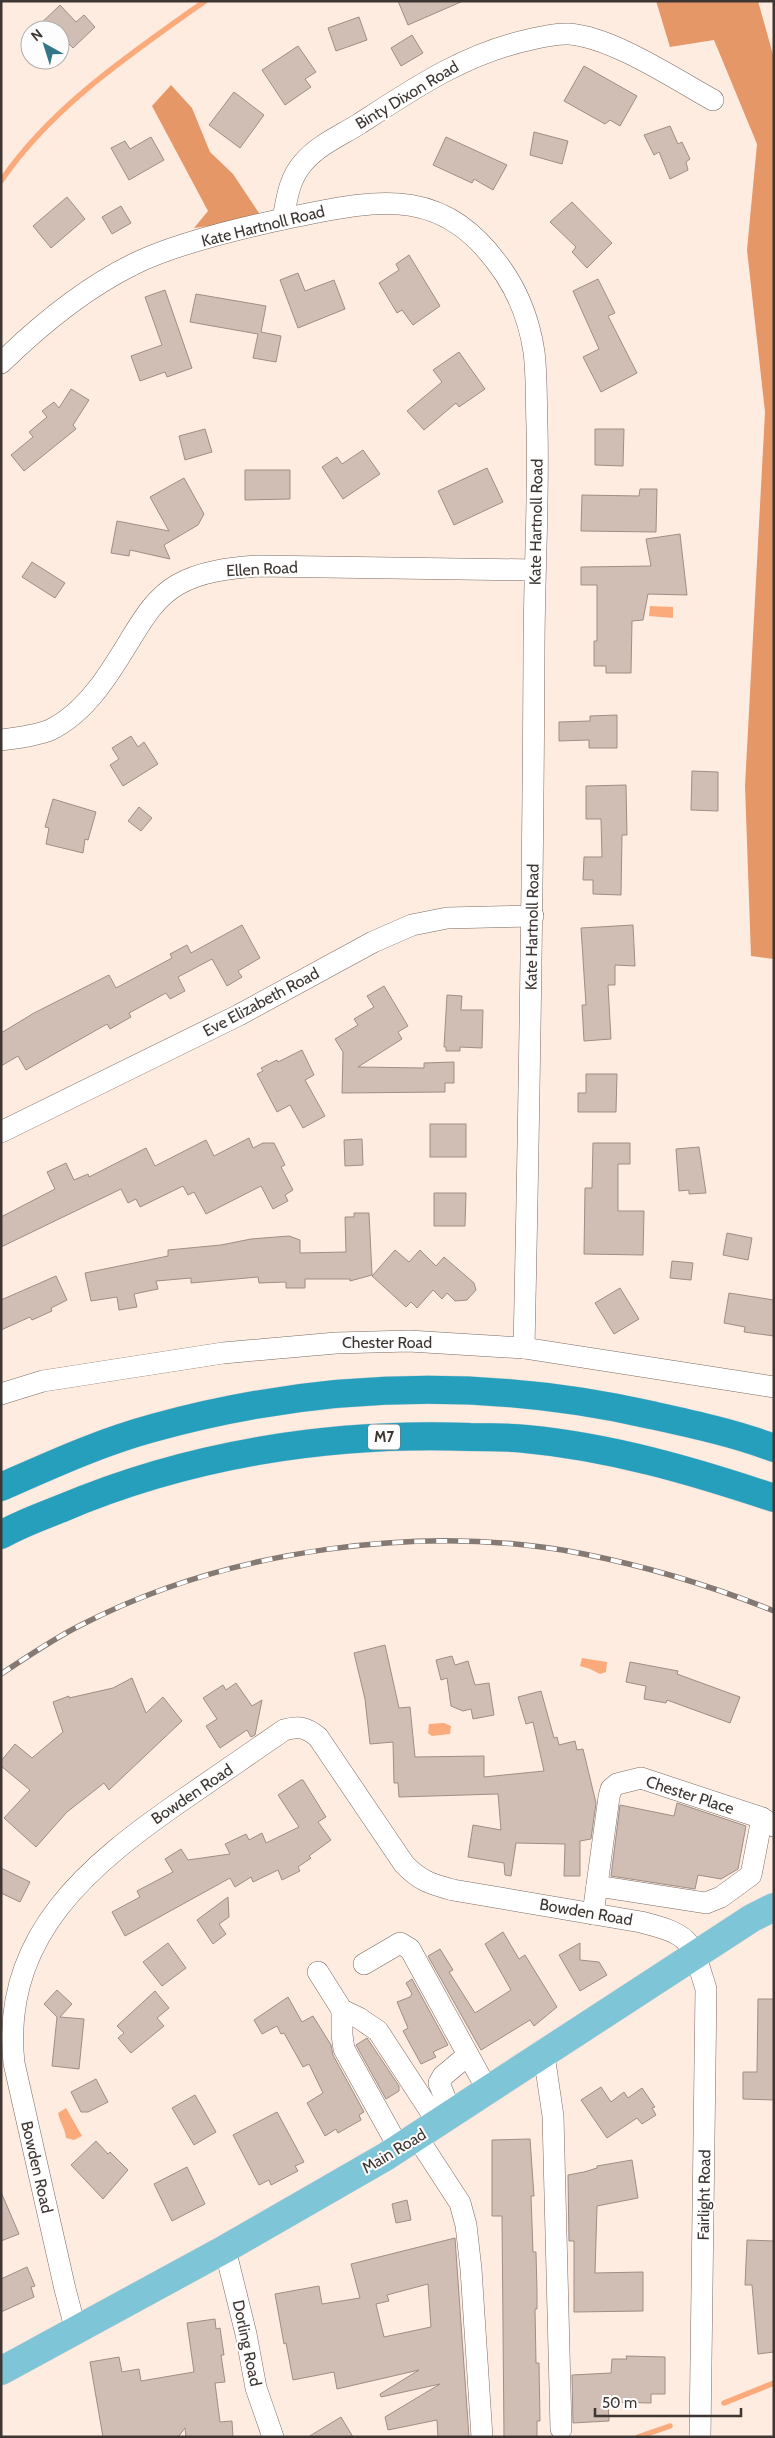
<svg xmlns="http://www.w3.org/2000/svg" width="775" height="2438" font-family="Cabin,sans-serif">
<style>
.forest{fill:#e59767}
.water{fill:#fbab7b}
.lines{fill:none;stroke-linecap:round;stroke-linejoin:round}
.stream{stroke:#fbab7b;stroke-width:5.5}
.building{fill:#d0beb4;stroke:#9f8e85;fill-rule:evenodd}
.minor-casing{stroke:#7b6b62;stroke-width:22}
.major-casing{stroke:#d4d3d2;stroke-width:29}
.highway-casing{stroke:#d4d3d2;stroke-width:29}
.minor{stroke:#fff;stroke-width:21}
.major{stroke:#7dc5d7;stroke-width:28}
.highway{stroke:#269fbd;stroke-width:28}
.rail-casing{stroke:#847973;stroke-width:5.5}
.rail{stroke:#fdfdfd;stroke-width:4;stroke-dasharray:11;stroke-linecap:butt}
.labels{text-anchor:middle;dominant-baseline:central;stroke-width:4;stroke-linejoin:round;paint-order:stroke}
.shield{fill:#fdfdfd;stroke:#77726f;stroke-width:1}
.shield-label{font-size:15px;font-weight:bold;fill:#3d3632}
.street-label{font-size:16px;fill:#3d3632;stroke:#fdfdfd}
</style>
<rect width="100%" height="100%" fill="#feece1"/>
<g class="forest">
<polygon points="656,1 758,1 774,58 774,959 751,956 745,786 765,412 747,250 757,144 714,40 670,47"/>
<polygon points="171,85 192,108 210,152 233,174 261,216 239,222 194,228 208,211 152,106"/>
</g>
<g class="water">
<polygon points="650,606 673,607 673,618 649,616"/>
<polygon points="582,1658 607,1662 606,1672 600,1674 590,1669 580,1666"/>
<polygon points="444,1723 451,1726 450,1734 432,1736 428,1733 429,1724"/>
<path d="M66,2108L82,2136L74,2140L66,2138C65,2129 60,2122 58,2113Z"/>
</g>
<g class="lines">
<g class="stream">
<path d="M1,181C52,106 132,53 205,1"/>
<polyline points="724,2403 774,2383"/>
<polyline points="638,2437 670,2426"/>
</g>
</g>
<g class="building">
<polygon points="398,1 463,1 408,25"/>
<polygon points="60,5 76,22 84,15 95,27 73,48 68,43 60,50 60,30 34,30"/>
<polygon points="359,17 367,40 336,51 328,28"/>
<polygon points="412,35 423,53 401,66 391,48"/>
<polygon points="298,46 316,72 305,79 311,87 285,105 262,70"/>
<polygon points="584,66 637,96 620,126 610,120 605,124 564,101"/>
<polygon points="234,92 264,115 240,148 209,125"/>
<polygon points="670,126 678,144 682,142 690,159 686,162 688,170 670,179 659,152 654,155 644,135"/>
<polygon points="534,132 568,141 562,164 530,155"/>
<polygon points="151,137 164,160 129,180 111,148 125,141 130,149"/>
<polygon points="446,137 507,165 493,190 474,179 472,183 433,165"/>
<polygon points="67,197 85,219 51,248 33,226"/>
<polygon points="572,202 612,243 587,268 572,252 576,247 550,222"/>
<polygon points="121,206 131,223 112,234 102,217"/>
<polygon points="409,255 440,306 413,325 402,310 397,313 379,283 399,270 396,264"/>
<polygon points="298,273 305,291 334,280 345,309 298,328 280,280"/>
<polygon points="598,279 615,313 608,316 637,373 601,392 583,357 599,349 573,291"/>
<polygon points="165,290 192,368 167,377 165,372 140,381 131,356 162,345 145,297"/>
<polygon points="196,294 266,306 261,332 281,336 276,362 253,358 258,334 190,322"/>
<polygon points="459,352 485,389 459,407 456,403 424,430 407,411 442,382 433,370"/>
<polygon points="71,389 89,400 73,425 76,429 24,471 11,455 33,437 29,432 47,417 42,411 54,402 59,408"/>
<polygon points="205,429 212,452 185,460 179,436"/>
<polygon points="595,429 624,429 623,466 595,465"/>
<polygon points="363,450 380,474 343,499 322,467 337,457 342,464"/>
<polygon points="487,468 503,502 454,525 438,491"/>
<polygon points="245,470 290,470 290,499 245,500"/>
<polygon points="184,478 204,514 198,525 164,545 170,559 130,550 129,556 111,553 117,521 169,531 150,497"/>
<polygon points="640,489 657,489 656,532 581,531 582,495 639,496"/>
<polygon points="680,534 687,595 648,594 643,620 632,621 631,673 606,673 606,666 594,666 594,641 597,641 597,585 581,585 581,567 651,566 646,539"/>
<polygon points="32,562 65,583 55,598 22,577"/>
<polygon points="617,715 617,748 589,748 589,740 559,741 559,722 590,721 590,716"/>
<polygon points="131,736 138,747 144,742 158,764 123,786 110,765 119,759 112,748"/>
<polygon points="692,771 718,772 718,811 691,810"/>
<polygon points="626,785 627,835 622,835 621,895 593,894 593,880 583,880 584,857 602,857 601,819 586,819 586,786"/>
<polygon points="53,799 96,812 88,840 85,839 83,853 46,844 49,828 45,827"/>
<polygon points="139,807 152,818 141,831 128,821"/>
<polygon points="242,925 260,958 238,971 242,977 227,986 212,959 178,977 185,991 170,999 166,993 129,1013 131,1017 110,1029 107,1024 26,1070 18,1056 1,1066 1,1033 34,1013 109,975 116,988 172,958 170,954 187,945 191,953"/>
<polygon points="633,925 635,966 615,965 615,985 608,985 611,1039 584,1041 582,1005 586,1005 581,928"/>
<polygon points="384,986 408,1026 398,1032 402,1039 358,1067 424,1068 424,1063 454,1062 454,1083 445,1083 445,1092 342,1093 343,1052 335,1039 358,1025 354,1019 374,1007 367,996"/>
<polygon points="447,995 462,996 461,1010 483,1010 482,1048 460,1047 460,1051 446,1051 446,1047 444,1047"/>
<polygon points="302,1050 314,1075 305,1080 325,1116 303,1128 290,1105 277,1112 257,1074 263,1071 261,1068 277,1060 278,1062"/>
<polygon points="586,1074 617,1074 616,1112 578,1112 578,1093 586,1093"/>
<rect x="430" y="1124" width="36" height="33"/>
<polygon points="249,1138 253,1148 263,1143 274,1143 285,1165 281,1167 293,1190 285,1195 288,1201 273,1209 261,1186 206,1214 194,1192 188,1195 183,1186 140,1207 136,1199 128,1203 121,1189 1,1247 1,1217 55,1189 47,1172 66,1163 74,1180 88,1174 89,1177 146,1148 155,1166 206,1140 214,1156"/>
<polygon points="362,1139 363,1165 345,1166 344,1140"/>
<polygon points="593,1143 630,1143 630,1164 618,1164 618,1211 644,1211 643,1255 584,1254 585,1188 592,1188"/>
<polygon points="699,1147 706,1193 689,1194 689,1190 679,1191 676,1149"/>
<polygon points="434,1193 466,1193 465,1226 434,1226"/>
<polygon points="354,1213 369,1213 372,1275 350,1281 350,1279 305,1279 305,1288 286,1288 286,1282 259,1283 258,1277 191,1283 191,1278 156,1281 158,1289 134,1294 137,1307 119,1310 117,1297 91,1301 85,1273 168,1256 168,1250 221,1245 251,1239 289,1236 300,1240 300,1253 346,1252 345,1217 354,1217"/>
<polygon points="727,1233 752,1238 748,1260 723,1255"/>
<polygon points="395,1250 409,1262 420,1250 436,1266 444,1257 474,1283 476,1290 467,1300 455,1301 447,1293 442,1299 433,1290 417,1308 411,1302 406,1307 372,1276"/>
<polygon points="672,1261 693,1263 691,1280 670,1278"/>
<polygon points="56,1276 67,1300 51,1308 52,1311 32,1320 30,1317 1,1330 1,1300"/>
<polygon points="620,1288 639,1319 614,1334 595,1303"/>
<polygon points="729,1293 774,1300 774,1336 744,1332 745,1327 724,1323"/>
<polygon points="385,1645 399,1708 410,1707 415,1757 484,1756 484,1777 544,1771 533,1722 526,1724 518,1697 541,1691 554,1738 557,1737 559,1745 575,1741 577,1750 583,1749 596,1803 591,1839 580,1841 580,1876 564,1876 565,1844 516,1843 511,1876 505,1875 504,1863 468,1857 473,1825 501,1830 498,1794 399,1797 398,1783 394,1783 393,1742 370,1744 365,1699 354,1653"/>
<polygon points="452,1656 455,1665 468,1661 475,1685 489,1683 494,1715 473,1719 471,1709 463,1711 451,1706 447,1678 441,1680 436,1660"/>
<polygon points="630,1662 678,1671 677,1674 740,1697 730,1723 667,1700 666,1703 644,1699 646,1686 626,1682"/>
<polygon points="132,1678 146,1713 163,1697 182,1721 109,1790 104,1783 67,1812 36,1847 4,1818 30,1790 1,1766 1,1761 15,1744 32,1758 63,1732 53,1702 69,1696 69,1698 113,1688"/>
<polygon points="236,1683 252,1706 262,1700 255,1735 251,1737 247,1730 220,1748 206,1726 217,1719 203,1698 223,1685 226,1690"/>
<polygon points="301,1780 303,1780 326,1817 318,1822 331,1840 309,1856 311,1858 298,1867 300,1871 282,1880 278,1870 253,1882 251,1877 235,1887 230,1878 125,1936 112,1912 140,1897 137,1891 173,1872 165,1859 181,1849 188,1860 230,1854 225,1844 246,1834 249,1840 262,1833 266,1843 299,1827 278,1795"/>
<polygon points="677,1803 746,1826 738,1869 721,1879 698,1875 695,1889 611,1876 620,1805 674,1816"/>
<polygon points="1,1868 30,1882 20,1902 1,1893"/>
<polygon points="228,1897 229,1917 219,1924 226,1934 213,1944 197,1920"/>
<polygon points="503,1932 519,1959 525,1955 557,2007 534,2026 530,2020 481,2050 428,1956 440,1949 453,1970 449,1972 475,2013 511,1990 485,1944"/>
<polygon points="168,1943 186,1968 162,1986 143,1962"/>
<polygon points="580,1943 580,1960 599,1962 607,1975 580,1991 559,1955"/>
<polygon points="412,1979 448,2045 433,2052 436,2057 421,2064 403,2031 408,2028 397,2002 410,1997 412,1994 406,1983"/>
<polygon points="57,1990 72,2004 60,2017 84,2019 79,2069 52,2066 57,2017 44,2004"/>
<polygon points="155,1991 169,2008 157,2018 164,2026 131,2053 118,2038 124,2033 117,2026"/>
<polygon points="288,1997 302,2022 313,2016 331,2045 333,2055 364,2112 359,2115 361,2120 338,2133 336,2129 325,2136 307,2103 323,2093 309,2064 303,2067 284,2033 281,2034 277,2026 262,2034 254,2020"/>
<polygon points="758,1999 774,1999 774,2100 743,2099 743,2072 757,2072"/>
<polygon points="367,2038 399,2086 399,2091 386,2099 356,2045"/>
<polygon points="96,2079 108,2102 88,2112 81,2112 71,2092"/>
<polygon points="601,2087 611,2102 624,2092 628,2098 642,2088 655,2107 652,2108 656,2115 642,2124 637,2118 607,2138 581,2100"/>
<polygon points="195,2095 216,2132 194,2145 172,2108"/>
<polygon points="277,2112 304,2162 295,2166 298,2171 271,2185 269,2180 259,2185 233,2135"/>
<polygon points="530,2139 534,2196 531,2196 533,2252 536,2252 537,2292 537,2309 535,2309 536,2363 539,2363 540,2421 537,2421 537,2437 504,2437 502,2216 492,2216 492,2140"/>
<polygon points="96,2141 108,2154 110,2152 128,2170 103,2199 71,2165"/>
<polygon points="632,2160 638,2198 597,2206 595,2273 643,2272 643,2311 574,2312 574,2241 569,2241 568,2175 584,2172 597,2168 597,2166"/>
<polygon points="187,2167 205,2204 172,2221 154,2184"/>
<polygon points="1,2192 19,2234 1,2241"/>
<polygon points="407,2200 411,2220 396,2223 392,2204"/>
<path d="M455,2238L469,2437H438L437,2420L388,2430L385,2417L440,2384L381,2397L380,2394L419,2370L337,2389L334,2372L293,2380L286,2343L284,2344L275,2294L319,2286L322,2304L360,2298L351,2264ZM428,2284L431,2327L384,2337L376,2304L389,2301L387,2295Z"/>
<polygon points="747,2240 774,2241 774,2352 758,2354 752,2285 745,2285"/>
<polygon points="27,2267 35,2286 31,2287 34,2297 1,2312 1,2279"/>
<polygon points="215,2319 216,2329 220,2328 224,2355 221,2355 225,2382 215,2383 220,2422 232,2421 233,2437 186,2437 185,2428 178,2437 103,2437 90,2362 119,2357 122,2372 139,2369 141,2381 194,2372 187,2323"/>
<polygon points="626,2356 665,2357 665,2394 651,2394 651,2403 608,2402 609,2421 573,2423 572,2375 611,2373 612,2359 627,2359"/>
<polygon points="341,2417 353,2437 308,2437"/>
</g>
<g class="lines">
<g class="minor-casing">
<g id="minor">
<path d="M283,219C287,198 289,179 303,163C318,145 340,136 359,124C413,89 464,54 528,40C541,37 555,33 569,34C612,37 675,79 713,100"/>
<path d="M1,363C40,325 85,288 134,264C177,243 245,227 293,217C384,198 446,186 505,274C520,297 530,325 534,352C537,376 536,402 537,426C539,501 534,576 534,651C533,883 529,1115 524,1348"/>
<path d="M1,740C17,738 35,736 50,730C86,713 110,673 130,640C143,619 155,598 177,585C201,571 231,568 258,566L534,570"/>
<polyline points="1,1132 239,1015 373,942 412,925 447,918 533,916"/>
<polyline points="1,1394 43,1381 223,1353 336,1343 409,1341 524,1348 774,1387"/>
<polyline points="597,1886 706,1903 721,1897 751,1875 762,1818"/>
<polyline points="593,1914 609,1797 611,1789 617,1784 641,1778 762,1818 774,1826"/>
<polyline points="364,1964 400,1943 410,1949 488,2091"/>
<polyline points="318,1972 342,2010 359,2018 378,2031 438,2123"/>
<polyline points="342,2010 342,2035 344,2049 399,2148"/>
<polyline points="544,2055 553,2116 561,2429"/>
<polyline points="452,2115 439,2083 443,2076 468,2055"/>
<polyline points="417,2137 460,2203 466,2225 471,2269 482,2437"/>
<polyline points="225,2249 246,2334 256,2388 273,2437"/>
<path d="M76,2331L65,2289L14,2063C0,1936 90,1864 184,1799C217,1776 251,1753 284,1730C299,1726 306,1727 318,1737L404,1864C420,1881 431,1884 453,1890L641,1922C692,1935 691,1940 706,1989L700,2437"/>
</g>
</g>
<g class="major-casing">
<polyline id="major" points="1,2371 225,2249 385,2157 752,1918 774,1907"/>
</g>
<g class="highway-casing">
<g id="highway">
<path d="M1,1487C51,1465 101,1442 153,1428C319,1382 483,1377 651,1415C692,1424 734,1433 774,1448"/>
<path d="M1,1535C20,1524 40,1517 60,1509C189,1454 330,1432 470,1437C488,1437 507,1437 526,1439C611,1447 693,1471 774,1498"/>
</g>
</g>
<use href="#minor" class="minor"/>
<use href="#major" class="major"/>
<use href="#highway" class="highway"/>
<g class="rail-casing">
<path id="rail" d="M1,1674C27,1657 53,1639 81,1625C226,1550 423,1522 584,1554C649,1567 712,1586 774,1611"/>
</g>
<use href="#rail" class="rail"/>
</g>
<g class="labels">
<rect class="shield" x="368" y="1424.5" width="32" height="25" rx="4"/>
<g class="shield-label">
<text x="384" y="1437">M7</text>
</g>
<g class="street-label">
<text transform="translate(407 95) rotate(-31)">Binty Dixon Road</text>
<text transform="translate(263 226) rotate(-14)">Kate Hartnoll Road</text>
<text transform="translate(536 522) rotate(-89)">Kate Hartnoll Road</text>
<text transform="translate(262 569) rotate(-3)">Ellen Road</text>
<text transform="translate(532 927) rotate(-89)">Kate Hartnoll Road</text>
<text transform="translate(261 1002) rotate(-28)">Eve Elizabeth Road</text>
<text x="387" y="1342">Chester Road</text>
<text transform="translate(192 1794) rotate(-34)">Bowden Road</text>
<text transform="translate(690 1795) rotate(18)">Chester Place</text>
<text transform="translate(586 1912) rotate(10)">Bowden Road</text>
<text transform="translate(394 2151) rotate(-31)">Main Road</text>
<text transform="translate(37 2167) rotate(77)">Bowden Road</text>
<text transform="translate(704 2195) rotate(-89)">Fairlight Road</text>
<text transform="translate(247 2343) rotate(78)">Dorling Road</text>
</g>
</g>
<rect width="775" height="2438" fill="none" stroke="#3d3632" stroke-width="5"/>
<g transform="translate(45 45) rotate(321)"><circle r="24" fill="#fdfdfd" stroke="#b0adac"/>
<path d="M0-4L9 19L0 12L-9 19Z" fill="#347588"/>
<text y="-8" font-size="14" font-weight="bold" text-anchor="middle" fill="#3d3632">N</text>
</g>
<path d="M595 2408v8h146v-8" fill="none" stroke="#3d3632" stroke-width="2.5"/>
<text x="602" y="2408" font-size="15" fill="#3d3632" stroke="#fdfdfd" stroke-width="4" paint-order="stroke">50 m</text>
</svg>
